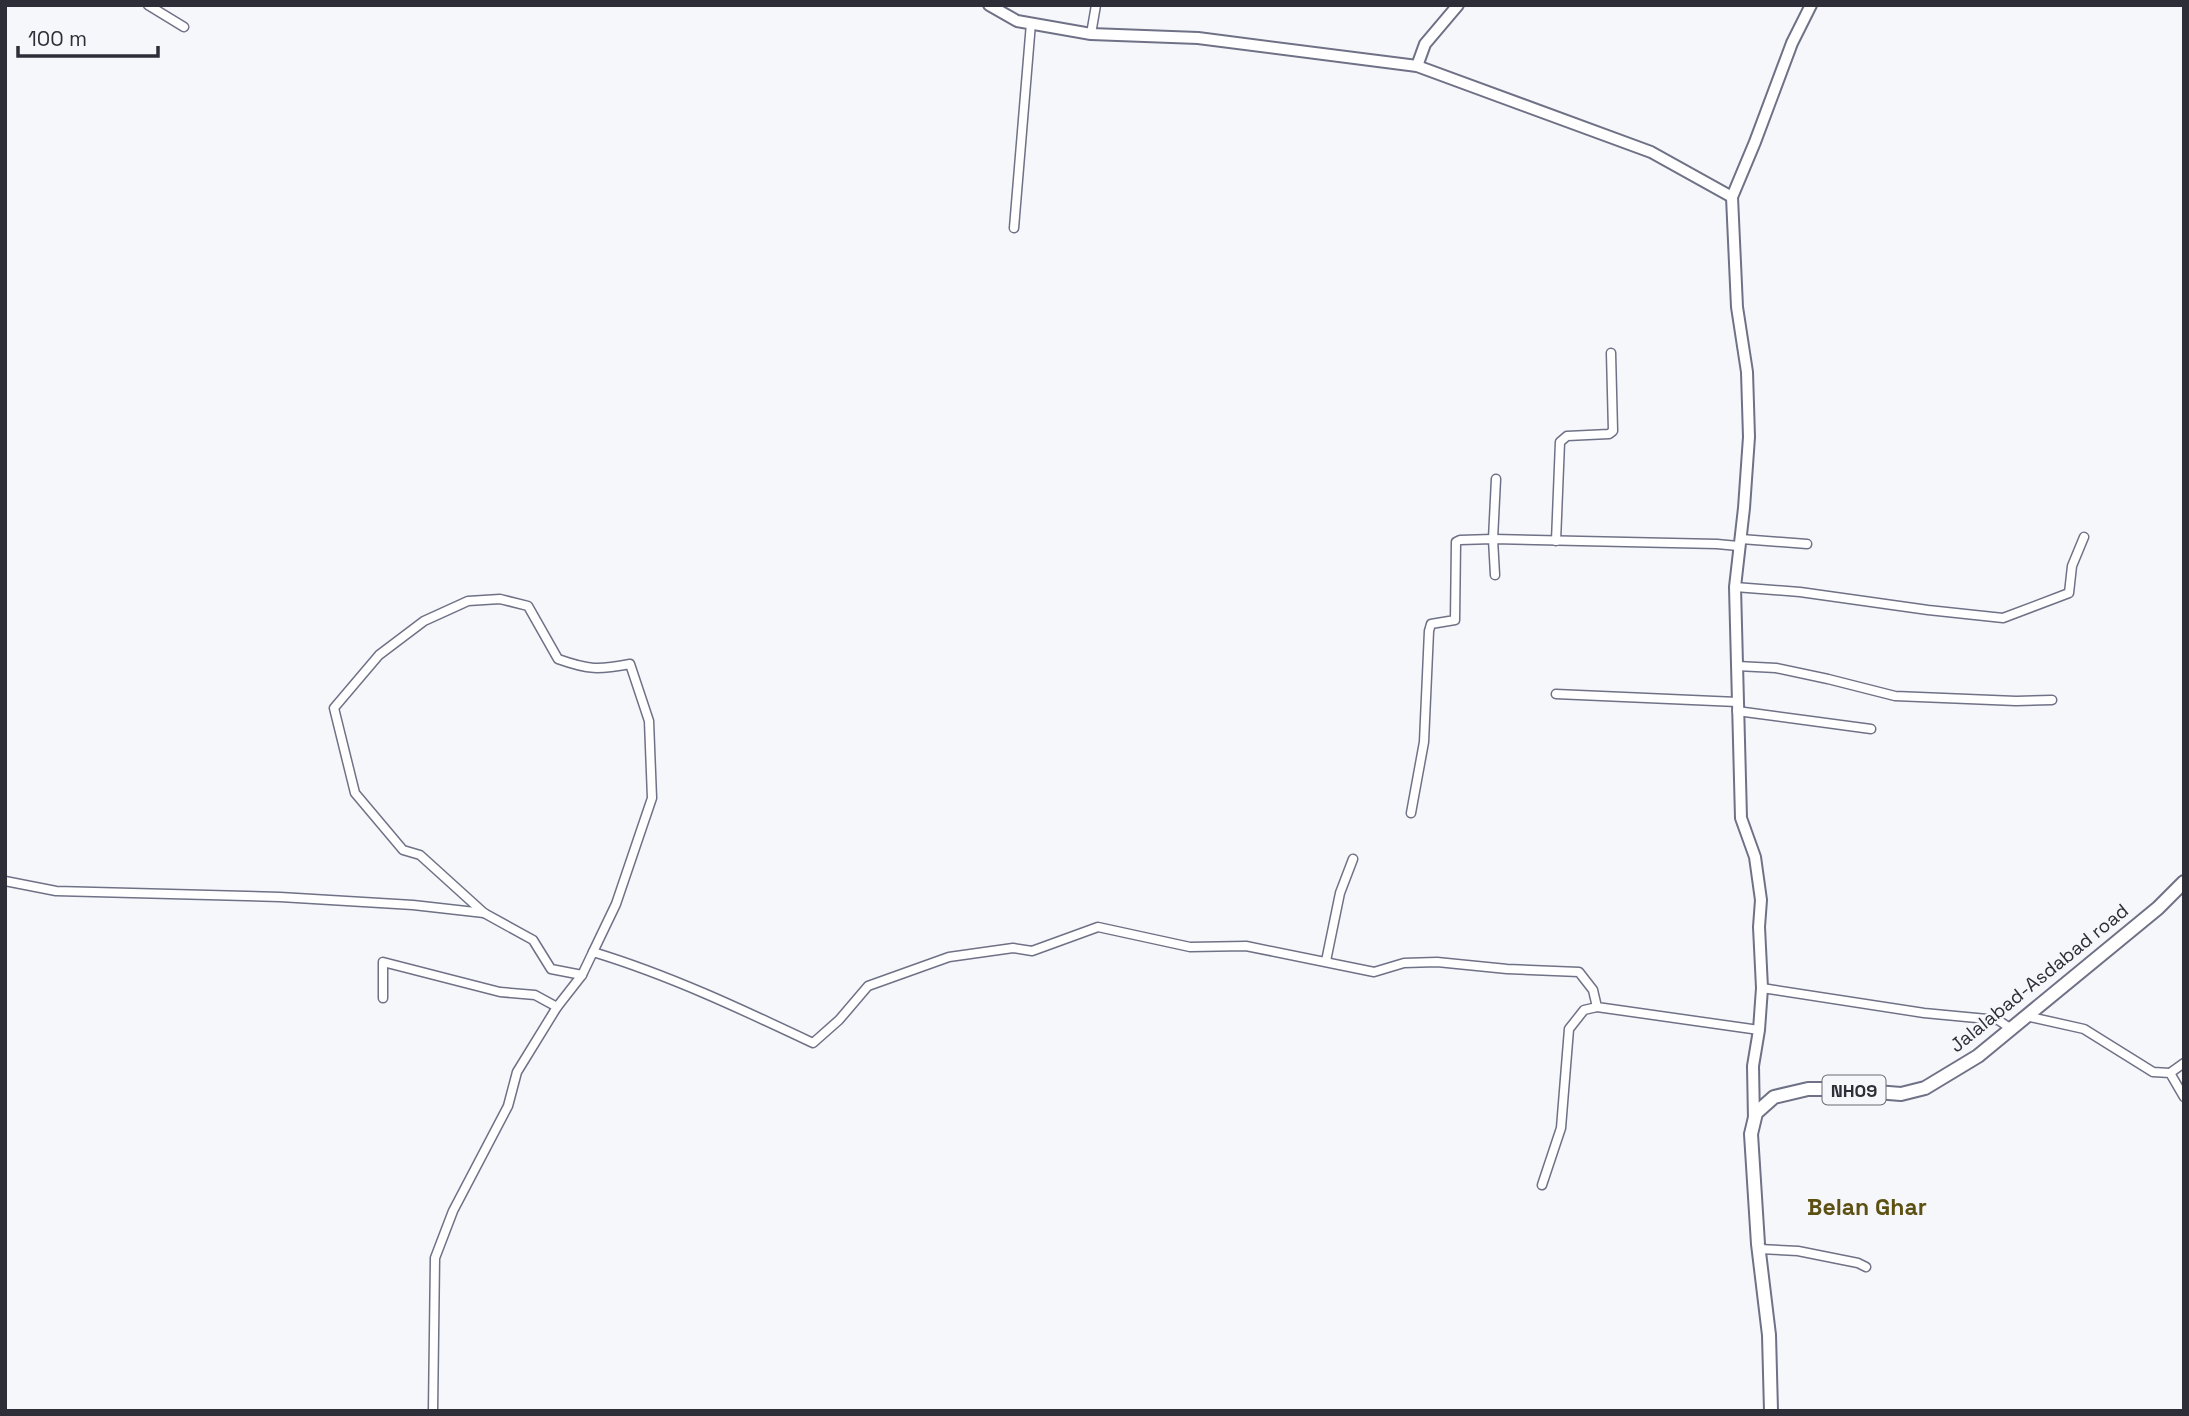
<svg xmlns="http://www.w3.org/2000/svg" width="2189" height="1416" font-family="'Space Grotesk',sans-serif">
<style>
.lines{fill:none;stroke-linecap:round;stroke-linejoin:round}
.street-casing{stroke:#6f7186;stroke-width:11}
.secondary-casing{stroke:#6f7186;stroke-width:14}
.primary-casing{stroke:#6f7186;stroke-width:16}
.street{stroke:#fff;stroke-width:8}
.secondary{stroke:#fff;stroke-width:10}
.primary{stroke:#fff;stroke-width:12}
.labels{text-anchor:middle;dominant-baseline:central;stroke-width:5;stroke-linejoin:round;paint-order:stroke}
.shield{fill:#f6f7fb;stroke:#696a72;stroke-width:2}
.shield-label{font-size:18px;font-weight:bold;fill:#2d2e37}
.street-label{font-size:19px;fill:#2d2e37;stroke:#f6f7fb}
.quarter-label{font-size:23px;font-weight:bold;fill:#5c5113;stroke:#f6f7fb}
</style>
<rect width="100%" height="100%" fill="#f6f7fb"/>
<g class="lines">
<g class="street-casing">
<g id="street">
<polyline points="148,5 184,27"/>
<polyline points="1091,34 1096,5"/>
<polyline points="1014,228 1031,23"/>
<polyline points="1741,539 1807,544"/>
<polyline points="1556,541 1560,442 1567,436 1609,434 1613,431 1611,353"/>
<polyline points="1495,575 1493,539 1496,479"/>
<polyline points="1735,587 1800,592 1928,610 2003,618 2069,593 2072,566 2084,537"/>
<polyline points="1737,666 1776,668 1828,679 1895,696 2016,701 2052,700"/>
<polyline points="1556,694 1737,702"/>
<polyline points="1737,711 1871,729"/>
<polyline points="1411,813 1424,742 1429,631 1431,624 1455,620 1456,542 1460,540 1493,539 1717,544 1738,546"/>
<polyline points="5,881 56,891 280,897 413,905 484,913"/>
<polyline points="1326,961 1340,893 1353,859"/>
<path d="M582,975L551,969L533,940L484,913L420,855L403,850L355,793L334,708L379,655L424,621L468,601L500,599L528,606L558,659C589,670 598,670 630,664L649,721L652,798L616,904L593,952"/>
<polyline points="1762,988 1924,1013 1998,1020 2010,1028"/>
<polyline points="383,998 383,962 500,992 535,995 557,1007"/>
<polyline points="2026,1016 2084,1029 2153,1072 2170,1073 2184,1097"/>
<polyline points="2170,1073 2184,1063"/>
<polyline points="1542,1185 1561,1128 1569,1029 1584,1010 1597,1007"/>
<polyline points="1759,1249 1798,1251 1858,1263 1866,1267"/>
<path d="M433,1411L435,1258L453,1211L508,1106L517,1072L557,1007L582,975L593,952C669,975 741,1009 813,1043L839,1020L868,986L949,957L1013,948L1032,951L1098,927L1190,947L1246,946L1374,972L1404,963L1437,962L1507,969L1579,972L1593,990L1597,1007L1759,1030"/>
</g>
</g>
<g class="secondary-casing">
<g id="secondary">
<polyline points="989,5 1017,21 1091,34 1198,38 1417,66 1651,152 1732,197"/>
<polyline points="1417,66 1425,44 1458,5"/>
<polyline points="1754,1120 1753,1066 1759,1030 1762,988 1759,927 1761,900 1755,857 1741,818 1735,587 1744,508 1749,437 1747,372 1737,307 1732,197 1755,142 1792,43 1811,5"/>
</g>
</g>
<g class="primary-casing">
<polyline id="primary" points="1771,1411 1769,1335 1758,1244 1751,1134 1756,1113 1774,1097 1808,1089 1839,1089 1901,1094 1925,1088 1978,1056 2158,908 2184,882"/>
</g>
<use href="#street" class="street"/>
<use href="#secondary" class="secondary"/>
<use href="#primary" class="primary"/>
</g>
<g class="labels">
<rect class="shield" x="1822.5" y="1075.5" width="63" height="29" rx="5"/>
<g class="shield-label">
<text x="1854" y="1090">NH09</text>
</g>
<g class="street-label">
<text transform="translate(2039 978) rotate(-39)">Jalalabad-Asdabad road</text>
</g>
<g class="quarter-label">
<text x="1867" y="1207">Belan Ghar</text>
</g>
</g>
<rect width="2189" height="1416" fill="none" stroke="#2d2e37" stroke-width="14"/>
<path d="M18 46v10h140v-10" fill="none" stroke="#2d2e37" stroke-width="3.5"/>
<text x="28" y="46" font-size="21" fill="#2d2e37" stroke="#f6f7fb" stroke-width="5" paint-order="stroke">100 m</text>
</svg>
